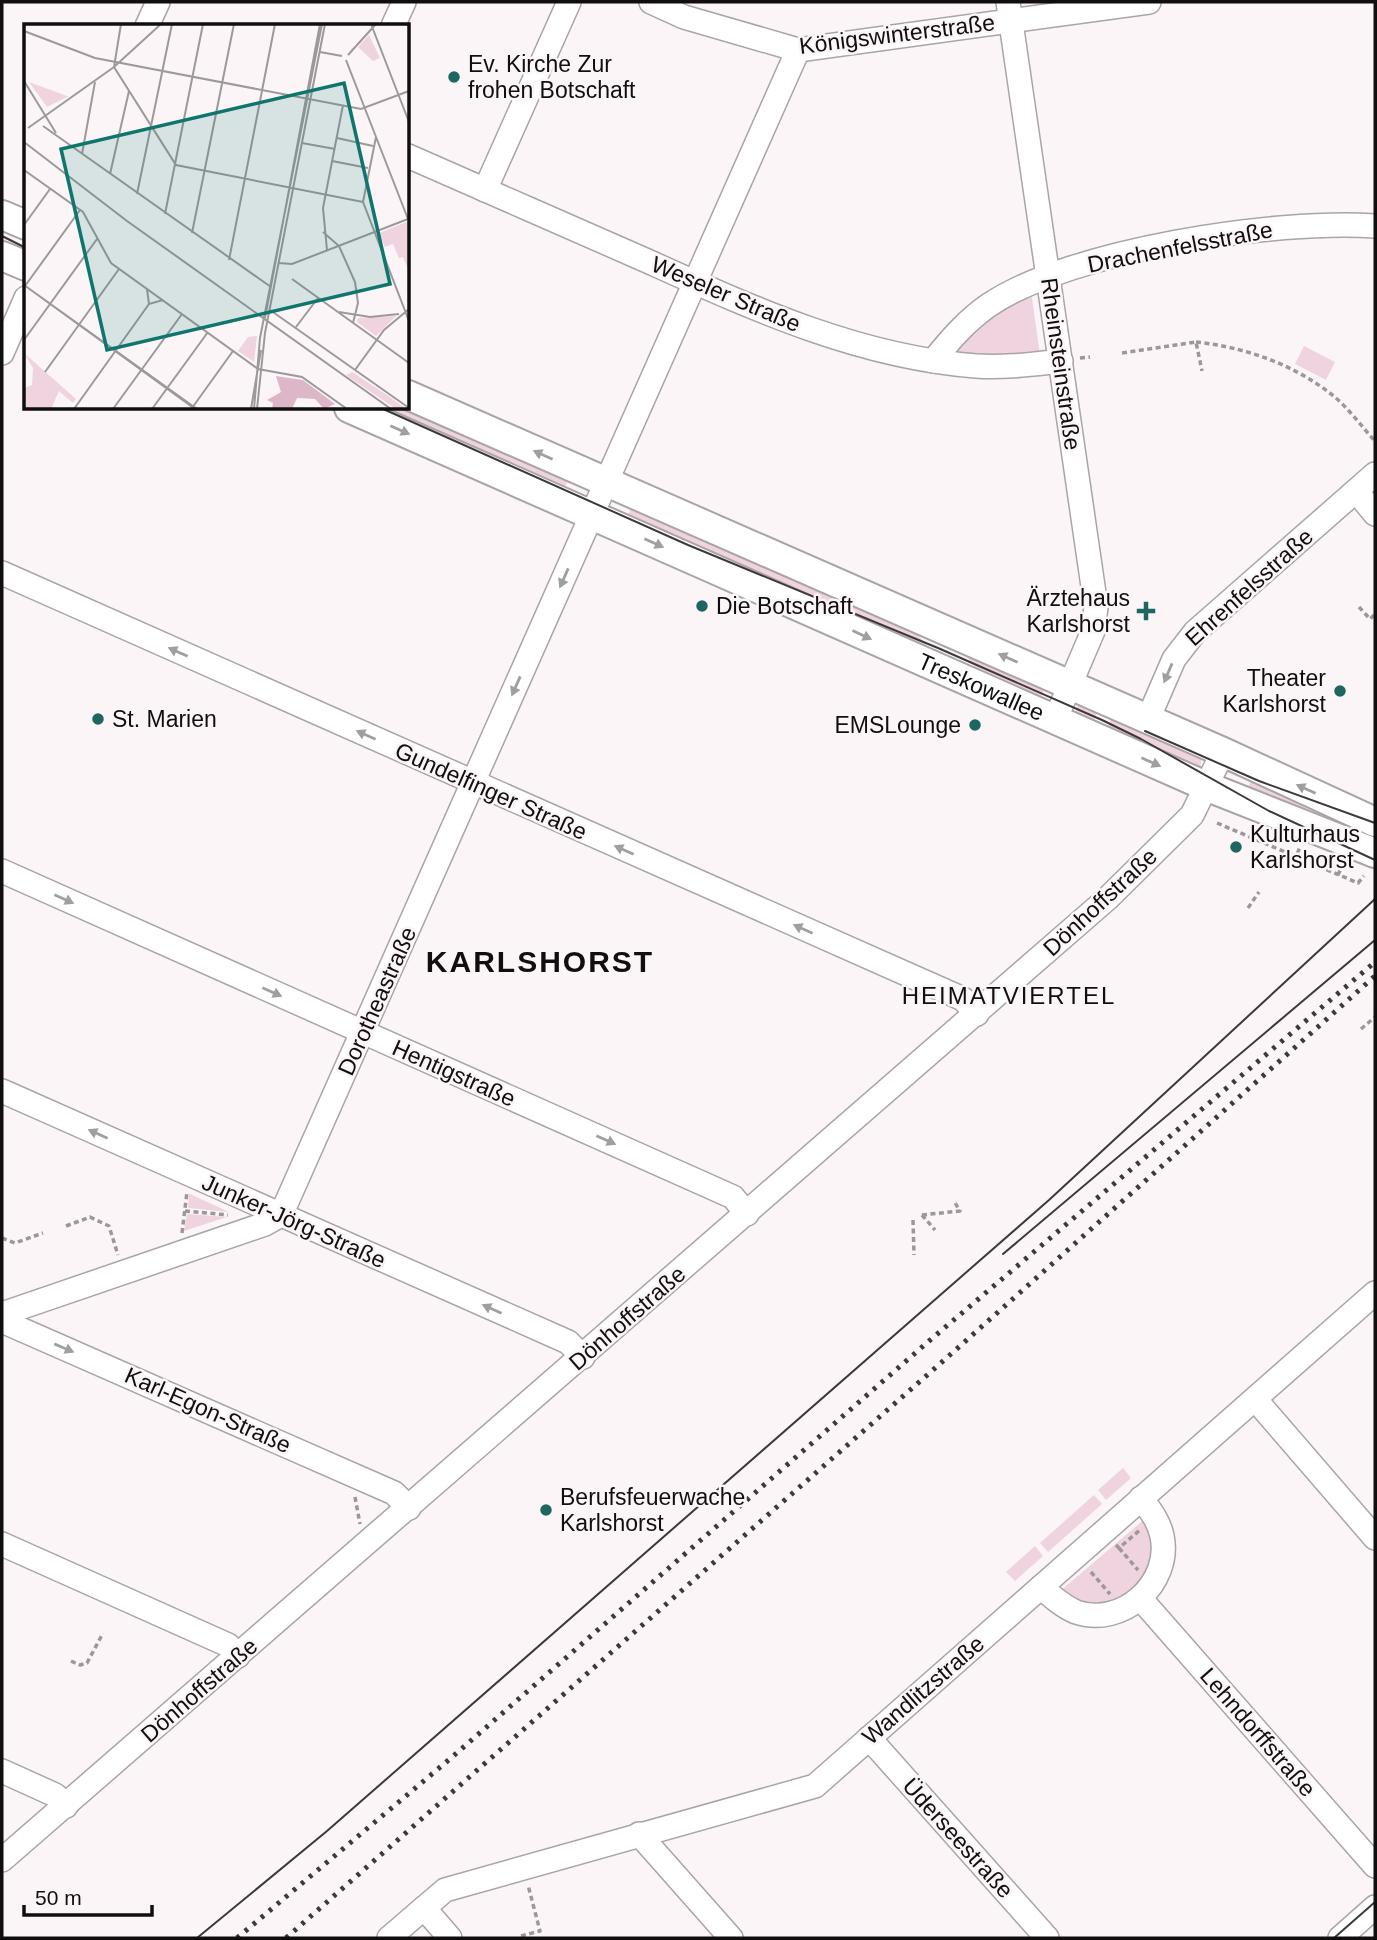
<svg xmlns="http://www.w3.org/2000/svg" width="1377" height="1940" font-family="Helvetica,sans-serif">
<style>
.green{fill:#efd3df}
.lines{fill:none;stroke-linecap:round;stroke-linejoin:round}
.minor-casing{stroke:#aaa4a6;stroke-width:26}
.major-casing{stroke:#aaa4a6;stroke-width:32}
.path{stroke:#9c9799;stroke-width:3.5;stroke-dasharray:5 3.5;stroke-linecap:butt}
.minor{stroke:#fff;stroke-width:23}
.major{stroke:#fff;stroke-width:28}
.tram{stroke:#3d393b;stroke-width:2}
.rail{stroke:#3d393b;stroke-width:5;stroke-dasharray:3.5 7;stroke-linecap:butt}
.oneway{fill:#a09f9f}
.poi-dot{fill:#1d6760;stroke:#fbf5f8;stroke-width:2.5}
.labels{text-anchor:middle;dominant-baseline:central;stroke-width:5;stroke-linejoin:round;paint-order:stroke}
.street-label{font-size:23px;fill:#110e0f;stroke:#fbf5f8}
.poi-label{font-size:23px;fill:#110e0f;stroke:#fbf5f8;text-anchor:start}
.neighbourhood-label{font-size:24px;letter-spacing:2px;fill:#110e0f;stroke:#fbf5f8}
.district-label{font-size:30px;font-weight:bold;letter-spacing:2px;fill:#110e0f;stroke:#fbf5f8}
.inset-road{fill:none;stroke:#9d999b;stroke-width:2}
.view{fill:#0f766e;fill-opacity:0.15;stroke:#0f766e;stroke-width:3.5}
.inset-edge{fill:none;stroke:#110e0f;stroke-width:3.5}
</style>
<rect width="100%" height="100%" fill="#fbf5f8"/>
<g class="green">
<polygon points="1031,291 1040,355 963,355 955,349 967,330"/>
<polygon points="1304,346 1335,362 1326,380 1295,364"/>
<polygon points="398,408 406,408 568,480 562,494 393,418"/>
<polygon points="631,507 907,623 931,650 626,521"/>
<polygon points="956,644 1053,686 1051,692 1044,690 1041,697 976,668"/>
<polygon points="1081,698 1100,706 1091,727 1075,713"/>
<polygon points="1113,715 1199,753 1197,756 1202,759 1200,767 1185,761 1183,765 1105,733"/>
<polygon points="1251,781 1335,812 1325,814 1247,789"/>
<polygon points="189,1194 190,1194 229,1212 188,1208"/>
<polygon points="187,1214 227,1217 184,1231"/>
<polygon points="1123,1468 1131,1478 1106,1500 1098,1490"/>
<polygon points="1094,1495 1102,1504 1048,1552 1040,1543"/>
<polygon points="1147,1517 1156,1561 1126,1601 1090,1607 1059,1592"/>
<polygon points="1035,1546 1043,1556 1015,1581 1006,1572"/>
</g>
<g class="lines">
<g class="minor-casing">
<g id="minor">
<polyline points="651,2 684,17 798,50 1149,2"/>
<polyline points="1008,2 1096,607 1093,631 1055,720"/>
<polyline points="147,26 158,2"/>
<polyline points="393,26 404,2"/>
<path d="M408,156C487,191 566,225 645,260C752,308 858,357 976,366C1005,368 1033,364 1061,361"/>
<polyline points="485,190 569,2"/>
<polyline points="2,353 26,298"/>
<path d="M933,361C950,340 966,321 989,305C1071,250 1276,219 1375,226"/>
<polyline points="1356,491 1375,514"/>
<polyline points="2,573 963,999 977,1014"/>
<polyline points="1148,719 1174,659 1195,632 1375,474"/>
<polyline points="2,871 733,1197 747,1214"/>
<polyline points="2,1091 568,1342 583,1357"/>
<polyline points="2,1314 265,1224 281,1215 798,50"/>
<polyline points="2,1321 394,1493 409,1508"/>
<polyline points="1255,1399 1375,1538"/>
<polyline points="2,1544 228,1645 238,1656"/>
<path d="M1041,1587C1051,1596 1062,1606 1076,1612C1122,1628 1172,1583 1162,1536C1159,1521 1150,1510 1141,1498"/>
<polyline points="1140,1598 1375,1866"/>
<polyline points="869,1738 1047,1938"/>
<polyline points="2,1771 55,1795 66,1806"/>
<polyline points="639,1834 731,1938"/>
<polyline points="2,1860 1108,898 1192,815 1223,752"/>
<polyline points="424,1908 450,1938"/>
<polyline points="389,1938 445,1890 815,1786 1375,1293"/>
<polyline points="1340,1938 1375,1907"/>
</g>
</g>
<g class="major-casing">
<g id="major">
<polyline points="2,215 26,225"/>
<polyline points="2,256 26,266"/>
<polyline points="408,395 1223,752 1375,822"/>
<path id="s1" d="M349,408L1208,787L1375,853"/>
</g>
</g>
<g class="path">
<path d="M1196,342C1244,347 1293,364 1331,394C1347,406 1361,426 1375,441"/>
<polyline points="1122,353 1196,342 1202,371"/>
<polyline points="1080,358 1090,357"/>
<polyline points="1359,607 1370,619 1375,614"/>
<polyline points="1217,823 1358,883 1364,876"/>
<polyline points="1294,861 1300,847"/>
<polyline points="1338,875 1342,866"/>
<polyline points="1248,908 1259,892"/>
<polyline points="1361,1029 1375,1017"/>
<polyline points="185,1211 228,1215"/>
<polyline points="922,1215 960,1211 954,1201"/>
<polyline points="922,1215 935,1230"/>
<polyline points="913,1220 914,1255"/>
<polyline points="66,1226 90,1217 109,1226 118,1255"/>
<polyline points="182,1233 187,1192"/>
<polyline points="2,1238 15,1243 43,1233"/>
<polyline points="355,1497 360,1524"/>
<polyline points="1116,1545 1119,1548 1140,1530"/>
<polyline points="1119,1548 1138,1570"/>
<polyline points="1091,1572 1110,1594"/>
<polyline points="71,1661 80,1665 87,1663 103,1633"/>
<polyline points="521,1936 540,1931 528,1885"/>
</g>
<use href="#minor" class="minor"/>
<use href="#major" class="major"/>
<g class="tram">
<polyline points="2,236 26,248"/>
<polyline points="381,408 688,545 938,648 1102,720 1141,739 1269,811 1375,860"/>
<polyline points="1145,731 1259,781 1375,823"/>
<polyline points="1003,1254 1375,940"/>
<polyline points="197,1938 327,1831 1049,1200 1375,899"/>
<polyline points="1334,1938 1375,1902"/>
</g>
<g class="rail">
<polyline points="237,1938 451,1758 929,1341 1375,962"/>
<polyline points="286,1938 942,1362 1375,976"/>
</g>
</g>
<defs><path id="oneway-solid" d="M-6-.8H1V-3.2L6.5 0L1 3.2V.8H-6Z" transform="scale(1.75)"/></defs>
<g class="oneway">
<use href="#oneway-solid" transform="translate(400 430) rotate(24)"/>
<use href="#oneway-solid" transform="translate(543 455) rotate(-156)"/>
<use href="#oneway-solid" transform="translate(654 543) rotate(24)"/>
<use href="#oneway-solid" transform="translate(564 578) rotate(114)"/>
<use href="#oneway-solid" transform="translate(862 635) rotate(25)"/>
<use href="#oneway-solid" transform="translate(178 652) rotate(-156)"/>
<use href="#oneway-solid" transform="translate(1008 658) rotate(-156)"/>
<use href="#oneway-solid" transform="translate(1168 673) rotate(113)"/>
<use href="#oneway-solid" transform="translate(516 686) rotate(114)"/>
<use href="#oneway-solid" transform="translate(366 735) rotate(-156)"/>
<use href="#oneway-solid" transform="translate(1151 762) rotate(24)"/>
<use href="#oneway-solid" transform="translate(1306 789) rotate(-156)"/>
<use href="#oneway-solid" transform="translate(624 850) rotate(-156)"/>
<use href="#oneway-solid" transform="translate(64 899) rotate(24)"/>
<use href="#oneway-solid" transform="translate(803 929) rotate(-156)"/>
<use href="#oneway-solid" transform="translate(272 992) rotate(24)"/>
<use href="#oneway-solid" transform="translate(98 1134) rotate(-156)"/>
<use href="#oneway-solid" transform="translate(606 1140) rotate(24)"/>
<use href="#oneway-solid" transform="translate(492 1309) rotate(-156)"/>
<use href="#oneway-solid" transform="translate(64 1348) rotate(23)"/>
</g>
<g class="poi-dot">
<circle cx="454" cy="77" r="7"/>
<circle cx="702" cy="606" r="7"/>
<path d="M1142.5 600.5h7v7h7v7h-7v7h-7v-7h-7v-7h7z"/>
<circle cx="1340" cy="691" r="7"/>
<circle cx="98" cy="719" r="7"/>
<circle cx="975" cy="725" r="7"/>
<circle cx="1236" cy="847" r="7"/>
<circle cx="546" cy="1510" r="7"/>
</g>
<g class="labels">
<g class="street-label">
<text transform="translate(897 34) rotate(-7)">Königswinterstraße</text>
<text transform="translate(1180 247) rotate(-11)">Drachenfelsstraße</text>
<text transform="translate(726 294) rotate(23)">Weseler Straße</text>
<text transform="translate(1061 364) rotate(82)">Rheinsteinstraße</text>
<text transform="translate(1249 587) rotate(-42)">Ehrenfelsstraße</text>
<text stroke="none"><textPath href="#s1" startOffset="691">Treskowallee</textPath></text>
<text transform="translate(491 791) rotate(24)">Gundelfinger Straße</text>
<text transform="translate(1100 902) rotate(-43)">Dönhoffstraße</text>
<text transform="translate(377 1001) rotate(-66)">Dorotheastraße</text>
<text transform="translate(454 1073) rotate(24)">Hentigstraße</text>
<text transform="translate(294 1221) rotate(24)">Junker-Jörg-Straße</text>
<text transform="translate(627 1318) rotate(-41)">Dönhoffstraße</text>
<text transform="translate(208 1410) rotate(24)">Karl-Egon-Straße</text>
<text transform="translate(199 1690) rotate(-41)">Dönhoffstraße</text>
<text transform="translate(923 1690) rotate(-41)">Wandlitzstraße</text>
<text transform="translate(1258 1732) rotate(49)">Lehndorffstraße</text>
<text transform="translate(958 1838) rotate(48)">Üderseestraße</text>
</g>
<g class="poi-label">
<text x="468" y="64">Ev. Kirche Zur<tspan x="468" dy="26">frohen Botschaft</tspan></text>
<text x="1130" y="598" text-anchor="end">Ärztehaus<tspan x="1130" dy="26">Karlshorst</tspan></text>
<text x="716" y="606">Die Botschaft</text>
<text x="1326" y="678" text-anchor="end">Theater<tspan x="1326" dy="26">Karlshorst</tspan></text>
<text x="112" y="719">St. Marien</text>
<text x="961" y="725" text-anchor="end">EMSLounge</text>
<text x="1250" y="834">Kulturhaus<tspan x="1250" dy="26">Karlshorst</tspan></text>
<text x="560" y="1497">Berufsfeuerwache<tspan x="560" dy="26">Karlshorst</tspan></text>
</g>
<g class="neighbourhood-label">
<text x="1009" y="995">HEIMATVIERTEL</text>
</g>
<g class="district-label">
<text x="540" y="961">KARLSHORST</text>
</g>
</g>
<g transform="translate(24 24)">
<rect width="385" height="385" fill="#fbf5f8"/>
<path d="M345,11L356,34L349,37L334,23ZM5,58L43,72H45L23,83ZM385,197V247L379,233L375,234L369,220L361,223L355,209ZM372,292L352,312L333,298L334,294ZM233,312L230,338L214,327L224,313ZM0,329L52,375L49,379L35,367L27,385H0V364L8,361L9,344ZM328,348L366,373L382,385H372L322,351Z" fill="#efd3df"/>
<path d="M252,352L279,356L311,380L300,385L291,375L273,374L268,385H248L249,379L243,376L257,368Z" fill="#ddb7c7"/>
<path class="inset-road" d="M97,0L90,43L152,141L339,178M347,0L385,98M0,7L71,34L337,85L385,67M296,28L318,32M324,31L352,0M322,36L384,195M0,57L32,109M19,102L247,263M4,104L90,43L137,0M352,113L339,178L385,297M313,114L349,122M0,118L103,197L367,385M278,119L311,125M58,130L71,58M308,137L344,144M0,146L59,188L87,239L234,345L278,353L323,385M86,150L105,67M113,170L148,0M141,190L179,0M0,201L26,165M299,208L315,222L331,258L334,279L329,299M168,209L210,0M303,226L299,184L319,81M205,236L251,0M255,239L268,240L384,195M268,255L385,339M0,261L171,385M0,261L173,385M1,262L56,186M123,265L125,280L139,276M246,286L385,384M315,288L346,293L375,290M241,294L296,0M272,303L294,274M0,316L73,215M331,346L360,306L385,285M21,348L95,245M168,384L209,327M50,385L125,280M89,385L158,290M128,385L184,308M227,385L237,326M230,385L236,314L298,0M233,385L241,309L301,0"/>
<path class="view" d="M320,59L366,260L83,326L37,125Z"/>
<rect width="385" height="385" class="inset-edge"/>
</g>
<rect width="1377" height="1940" fill="none" stroke="#110e0f" stroke-width="7"/>
<path d="M24 1905v10h128v-10" fill="none" stroke="#110e0f" stroke-width="3.5"/>
<text x="35" y="1905" font-size="21" fill="#110e0f" stroke="#fbf5f8" stroke-width="5" paint-order="stroke">50 m</text>
</svg>
